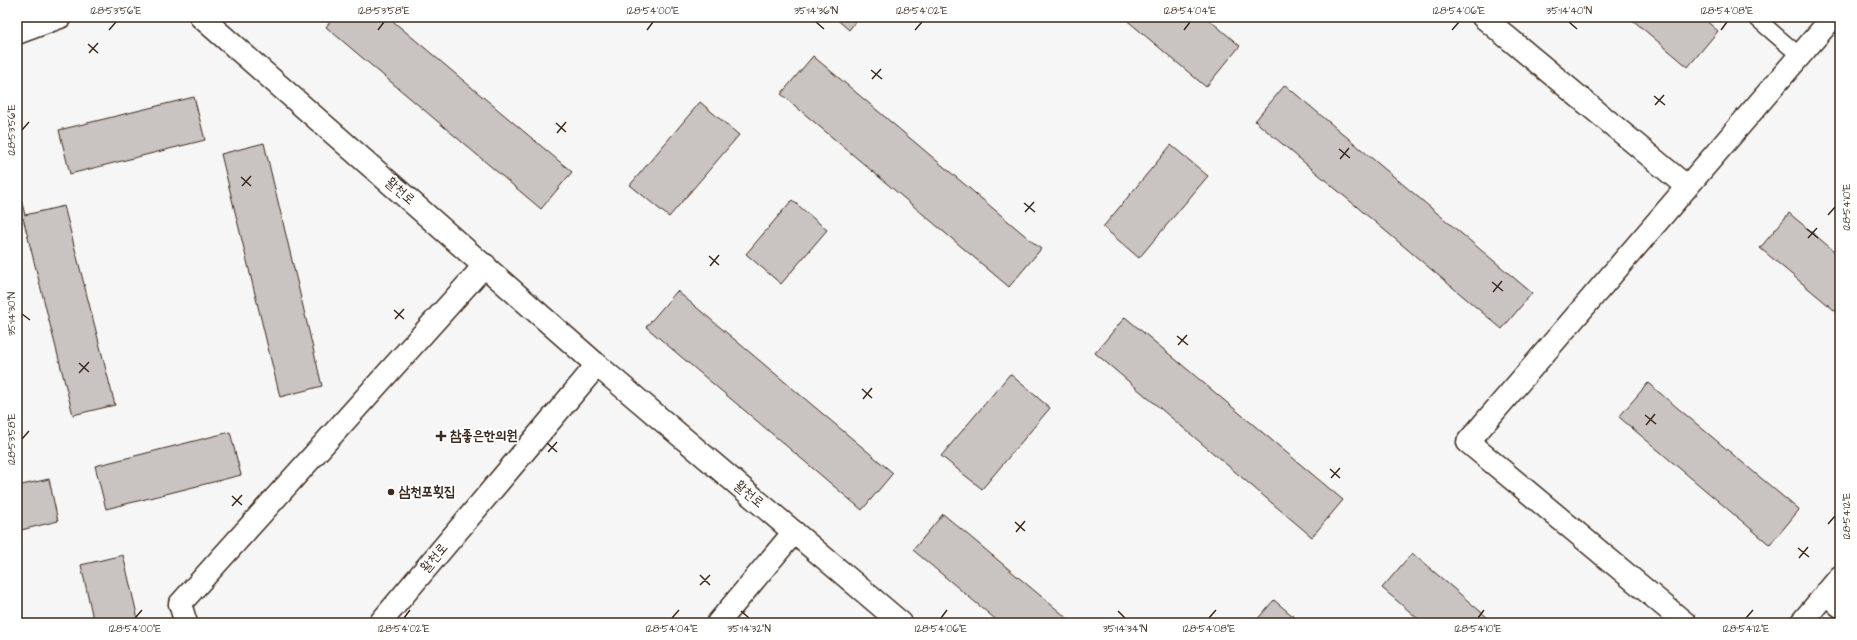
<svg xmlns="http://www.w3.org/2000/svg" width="1857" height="640" font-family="'Architects Daughter','Poor Story',sans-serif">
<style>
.building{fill:#c9c3c1;stroke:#3b2a1e}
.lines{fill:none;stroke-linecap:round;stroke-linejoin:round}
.lane-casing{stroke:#3b2a1e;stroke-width:18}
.street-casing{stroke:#3b2a1e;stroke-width:25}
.secondary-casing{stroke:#3b2a1e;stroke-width:25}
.lane{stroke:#fff;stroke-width:15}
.street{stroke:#fff;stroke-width:22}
.secondary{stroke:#fff;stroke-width:22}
.ticks{fill:none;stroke:#3b2a1e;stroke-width:1.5}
.poi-dot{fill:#3b2a1e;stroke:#fff;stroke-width:1.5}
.labels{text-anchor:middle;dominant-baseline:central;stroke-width:4;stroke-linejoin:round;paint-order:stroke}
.street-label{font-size:14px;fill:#3b2a1e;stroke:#fff}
.poi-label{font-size:14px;font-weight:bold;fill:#3b2a1e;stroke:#fff;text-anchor:start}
.neatline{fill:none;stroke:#3b2a1e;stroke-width:1.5}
.ticks-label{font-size:10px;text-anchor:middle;fill:#3b2a1e}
</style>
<rect width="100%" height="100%" fill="#f7f6f6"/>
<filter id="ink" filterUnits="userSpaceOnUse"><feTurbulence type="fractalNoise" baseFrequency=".025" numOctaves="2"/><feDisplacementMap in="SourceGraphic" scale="8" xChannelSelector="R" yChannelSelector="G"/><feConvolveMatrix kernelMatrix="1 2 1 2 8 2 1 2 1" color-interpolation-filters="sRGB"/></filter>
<g filter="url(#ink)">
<g class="building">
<polygon points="334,17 388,17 572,172 541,209 326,27"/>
<polygon points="834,17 859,17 849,30"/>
<polygon points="1123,17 1206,17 1240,46 1206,87"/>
<polygon points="1629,17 1702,17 1718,31 1688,67"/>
<polygon points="813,56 1041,249 1009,287 781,94"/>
<polygon points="1285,85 1532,293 1502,329 1255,121"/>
<polygon points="194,97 205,140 70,174 59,130"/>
<polygon points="700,102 739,135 669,217 630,185"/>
<polygon points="264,143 322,386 280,397 221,154"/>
<polygon points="1171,145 1208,176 1139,258 1103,227"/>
<polygon points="17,184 25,215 64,206 115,405 73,415 23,218 17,219"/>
<polygon points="792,200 827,230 781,284 746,254"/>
<polygon points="1789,213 1840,256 1840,315 1760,248"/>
<polygon points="677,291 893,473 862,510 646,327"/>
<polygon points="1125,317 1343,500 1312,537 1095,353"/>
<polygon points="1010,374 1050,408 982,489 941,456"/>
<polygon points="1648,383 1799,510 1770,545 1619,417"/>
<polygon points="230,432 241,475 106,509 95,466"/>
<polygon points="49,479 58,521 17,531 17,486"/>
<polygon points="943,514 1073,623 1000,623 913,550"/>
<polygon points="1412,553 1494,623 1423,623 1382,588"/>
<polygon points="123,555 139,623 94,623 81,565"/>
<polygon points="1274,600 1301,623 1254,623"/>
</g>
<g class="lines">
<g class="lane-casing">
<polyline id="lane" points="1755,17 1800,56"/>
</g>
<g class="street-casing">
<g id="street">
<polyline points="201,17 597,365"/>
<polyline points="1483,17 1686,186"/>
<polyline points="17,33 60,17"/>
<polyline points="1826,593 1840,606"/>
<polyline points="186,623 180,604 485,265"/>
<polyline points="718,623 794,532"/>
<polyline points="1685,623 1468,442 1833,17"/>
<polyline points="1801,623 1840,577"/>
</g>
</g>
<g class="secondary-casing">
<polyline id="secondary" points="380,623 597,365 901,623"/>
</g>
<use href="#lane" class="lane"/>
<use href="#street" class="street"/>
<use href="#secondary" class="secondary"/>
</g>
</g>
<path class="ticks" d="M816,22L824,29M1569,22L1577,29M109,30L116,22M378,30L384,22M647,30L653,22M915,30L922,22M1184,30L1190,22M1452,30L1459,22M1721,30L1727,22M88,44L98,53M89,53L98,43M871,70L882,79M872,79L881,69M1654,96L1665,105M1655,105L1664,95M556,123L566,132M22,130L29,122M557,133L566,122M1339,149L1350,158M1340,159L1349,148M241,177L251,186M242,186L251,176M1024,203L1035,212M1025,212L1034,202M1828,215L1835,207M1807,229L1818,238M1808,238L1817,228M709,256L719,265M710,266L719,255M1492,282L1503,291M1493,292L1502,281M394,310L404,319M22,314L30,320M395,319L404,309M1177,336L1188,345M1178,345L1187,335M79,363L89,372M79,373L89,362M862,389L872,398M863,399L872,388M1645,415L1656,424M1646,425L1655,414M22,439L29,431M547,443L557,452M548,452L557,442M1330,469L1340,478M1331,478L1340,468M232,496L242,505M232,506L242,495M1015,522L1025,531M1828,524L1835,516M1016,532L1025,521M1798,548L1809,557M1799,558L1808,547M700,575L710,585M700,585L710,575M741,611L749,618M1118,611L1125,618M135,618L142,610M404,618L410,610M672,618L679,610M941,618L947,610M1209,618L1216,610M1478,618L1484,610M1746,618L1753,610"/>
<g class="poi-dot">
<path d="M439 430h4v4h4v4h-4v4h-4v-4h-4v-4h4z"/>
<circle cx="391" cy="492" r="4"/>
</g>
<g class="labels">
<g class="street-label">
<text transform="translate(400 191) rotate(41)">활천로</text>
<text transform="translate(749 494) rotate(40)">활천로</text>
<text transform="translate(434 558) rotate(-50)">활천로</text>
</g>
<g class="poi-label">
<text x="450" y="436">참좋은한의원</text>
<text x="399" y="492">삼천포횟집</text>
</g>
</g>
<rect width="1857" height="640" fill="none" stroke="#fff" stroke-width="44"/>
<rect x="22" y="22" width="1813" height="596" class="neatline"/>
<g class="ticks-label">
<text x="116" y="14">128°53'56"E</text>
<text x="384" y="14">128°53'58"E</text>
<text x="653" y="14">128°54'00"E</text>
<text x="816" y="14">35°14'36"N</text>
<text x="922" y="14">128°54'02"E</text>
<text x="1190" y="14">128°54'04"E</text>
<text x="1459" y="14">128°54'06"E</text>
<text x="1569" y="14">35°14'40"N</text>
<text x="1727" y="14">128°54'08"E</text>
<text transform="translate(11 130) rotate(-90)" y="4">128°53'56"E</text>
<text transform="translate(1846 207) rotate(-90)" y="4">128°54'10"E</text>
<text transform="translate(11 314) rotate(-90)" y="4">35°14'30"N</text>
<text transform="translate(11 439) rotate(-90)" y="4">128°53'58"E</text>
<text transform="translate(1846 516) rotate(-90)" y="4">128°54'12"E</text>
<text x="135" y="632">128°54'00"E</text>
<text x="404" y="632">128°54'02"E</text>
<text x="672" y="632">128°54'04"E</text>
<text x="749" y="632">35°14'32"N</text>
<text x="941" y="632">128°54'06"E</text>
<text x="1125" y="632">35°14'34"N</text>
<text x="1209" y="632">128°54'08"E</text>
<text x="1478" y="632">128°54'10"E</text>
<text x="1746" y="632">128°54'12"E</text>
</g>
</svg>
